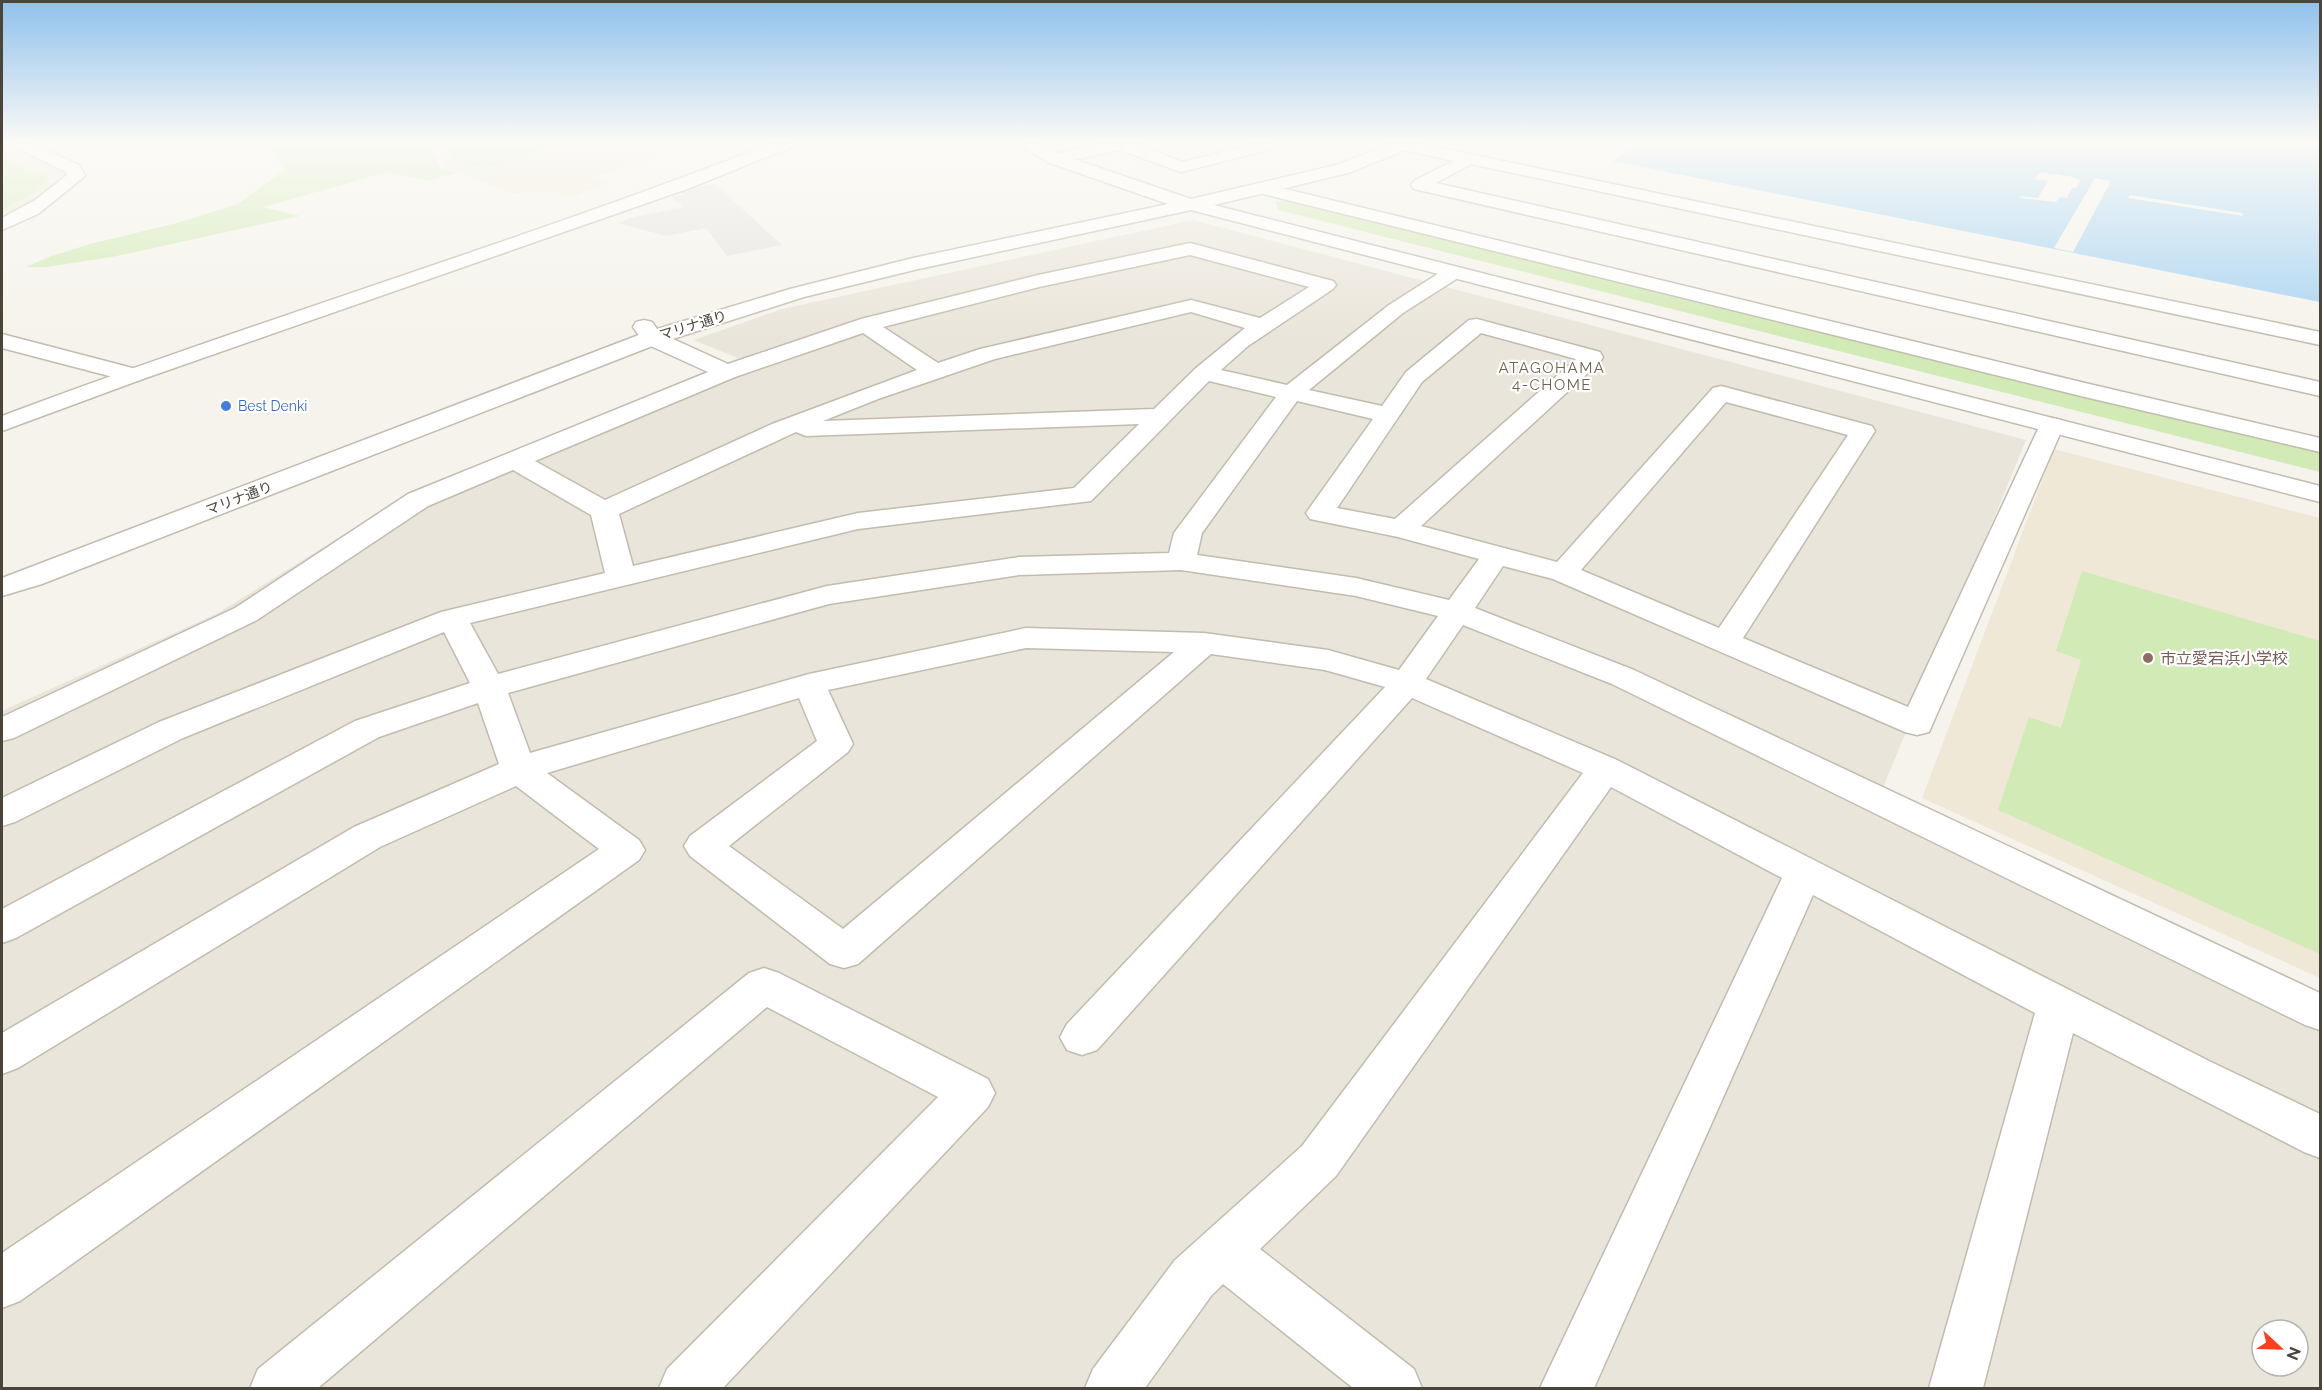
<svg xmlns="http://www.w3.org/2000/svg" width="2322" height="1390" font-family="Raleway,'Noto Sans JP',sans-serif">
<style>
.residential{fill:#eae5da;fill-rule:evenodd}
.education{fill:#efe8d6}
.green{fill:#d2eab5}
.parking{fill:#e5e3e0}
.water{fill:#a9d4f2}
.pier{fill:#f6f3ec}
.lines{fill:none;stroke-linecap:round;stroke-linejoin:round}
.minor-casing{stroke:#c2bbae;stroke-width:3}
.tertiary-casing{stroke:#c2bbae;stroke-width:3}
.minor{fill:#fff;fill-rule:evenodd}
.tertiary{fill:#fff;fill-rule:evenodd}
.shop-dot{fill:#3f7fe0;stroke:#fff;stroke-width:2}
.education-dot{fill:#8d6e63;stroke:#fff;stroke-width:2}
.labels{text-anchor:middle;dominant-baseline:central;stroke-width:4.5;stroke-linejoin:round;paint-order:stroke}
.far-street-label{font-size:14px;fill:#4b4439;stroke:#fff}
.far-shop-label{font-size:14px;fill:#366cbe;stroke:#fff;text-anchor:start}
.far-neighbourhood-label{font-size:15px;letter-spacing:1.5px;fill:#6e6250;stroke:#fff}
.education-label{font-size:16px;fill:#785e54;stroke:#fff;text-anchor:start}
</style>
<rect width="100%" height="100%" fill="#f6f3ec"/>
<path class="residential" d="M1193,220L2026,440L1873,812L2320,1024V1388H2V711L218,613L412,492L742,360L694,340L782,309ZM2262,1330H2298V1366H2262Z"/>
<g class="education">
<polygon points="2,143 17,143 66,172 69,177 16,214 2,220"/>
<polygon points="439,143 695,143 595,177 610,183 571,197 553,192 512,193 446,168"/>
<polygon points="2054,449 2320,518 2320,978 1922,798"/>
</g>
<g class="green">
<polygon points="262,143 427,143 441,168 456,173 428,181 388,172 263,207 300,216 112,257 46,267 26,267 52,256 90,244 177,223 238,204 284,170 275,155"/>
<polygon points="448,143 562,143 487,168 452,161"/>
<polygon points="2,159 50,178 36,192 2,210"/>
<polygon points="1289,200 2320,450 2320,472 1278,210 1276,201"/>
<polygon points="2082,571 2320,641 2320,954 1998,810 2029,717 2061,728 2081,660 2056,651"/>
</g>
<polygon class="parking" points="715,184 782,245 727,256 706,228 666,236 619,223 630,218 683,207 672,197 683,195 679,191"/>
<polygon class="water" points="1642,143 2320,143 2320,302 1612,161"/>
<g class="pier">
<polygon points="2041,172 2073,177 2081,180 2076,188 2072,188 2067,198 2060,197 2056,202 2020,198 2021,196 2038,198 2048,181 2035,179"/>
<polygon points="2095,178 2111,181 2073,252 2054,248"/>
<polygon points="2130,195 2242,213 2243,216 2128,198"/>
</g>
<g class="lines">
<g class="minor-casing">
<g id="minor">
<polygon points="11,143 32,143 79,165 85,176 38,214 2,230 2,218 35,200 67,175 66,172 13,146"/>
<polygon points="1106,143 1137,143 1182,162 1251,145 1250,143 1272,143 1274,146 1272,149 1181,172 1120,150 1056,164 1048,159 1050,155"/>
<polygon points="1385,143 1417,143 2320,332 2320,345 1471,164 1436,183 2320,382 2320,396 1414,189 1411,185 1414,181 1453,161 1387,146"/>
<polygon points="1265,184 2085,383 2320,438 2320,452 2085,397 1259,193 1256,189 1259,185"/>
<path d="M1190,243L1333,281L1336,285L1333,289L1248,346L1221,370L1287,385L1389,305L1447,268H1461L1464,272L1461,276L1403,313L1309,390L1382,406L1406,372L1469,320L1477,319L1600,352L1603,357L1600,362L1421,526L1557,562L1713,388L1721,386L1872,426L1875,431L1743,638L1908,707L2040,425L2043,420L2052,418L2061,420L2064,425L1929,732L1917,735L1905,732L1553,579L1503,566L1475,608L1634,670L2320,993V1030L2305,1025L1612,684L1463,625L1426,679L1617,760L2209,1061L2320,1114V1158L2304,1152L2073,1033L1983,1388H1929L2035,1013L1813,895L1594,1388H1540L1782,878L1611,787L1336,1176L1260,1249L1414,1369L1422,1388H1353L1223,1284L1211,1296L1145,1388H1085L1093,1369L1175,1260L1302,1146L1583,773L1412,698L1097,1050L1082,1055L1067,1050L1060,1037L1067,1024L1385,687L1325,670L1211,654L858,964L844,968L830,964L690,856L684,846L690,836L817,741L799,698L547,773L639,840L645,850L639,860L20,1301L2,1308V1253L599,849L516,786L380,847L18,1068L2,1074V1033L354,827L499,764L478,703L379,737L16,938L2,943V909L355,721L470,683L444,632L183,738L15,822L2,826V798L159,722L441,612L605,573L591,515L513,470L428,506L257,620L14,738L2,741V717L235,608L408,494L708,372L644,343L633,327L636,322L644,320L652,322L660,333L728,364L861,319L1038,275ZM1190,255L1309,287L1260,318L1191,300L980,349L938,363L883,327L1039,287ZM1191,312L1245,328L1196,368L1154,409L823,421L878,399L995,359ZM863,333L917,370L772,424L605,500L535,461L735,377ZM1481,333L1576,359L1395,519L1337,508L1422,382ZM1209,381L1276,397L1174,533L1169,553L1019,557L827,586L498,674L470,623L858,529L1091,501ZM1297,401L1373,419L1306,513L1310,519L1398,537L1479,559L1449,600L1356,578L1197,555L1202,533ZM1726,402L1848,435L1719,628L1581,570ZM1139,424L1074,488L858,513L633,566L619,514L796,432L806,436ZM1181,570L1356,596L1438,616L1399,670L1328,650L1204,633L1026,628L809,674L530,753L508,693L829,604L1019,575ZM1026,648L1174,652L843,929L729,846L848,752L853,744L828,690Z"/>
<polygon points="2,334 140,370 144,375 140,380 132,382 2,348"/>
<polygon points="764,968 779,973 988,1079 995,1093 988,1107 723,1388 659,1388 667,1369 938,1097 767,1007 318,1388 250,1388 258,1369 749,973"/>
</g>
</g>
<g class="tertiary-casing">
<g id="tertiary">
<path d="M773,143H796L794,146L690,188L140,380L2,431V416C257,320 519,242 773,143Z"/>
<polygon points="1015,143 1036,143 1062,155 1191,199 1336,165 1394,143 1417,143 1415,146 1348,173 1214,205 2320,486 2320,502 1191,210 914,270 804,297 660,343 42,584 2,596 2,578 644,333 790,289 913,258 1168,204 1050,163"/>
</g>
</g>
<use href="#minor" class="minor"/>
<use href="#tertiary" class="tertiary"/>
</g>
<linearGradient id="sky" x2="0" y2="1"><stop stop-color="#8fc1ec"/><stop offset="0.42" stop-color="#fbfaf6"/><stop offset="1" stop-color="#fbfaf6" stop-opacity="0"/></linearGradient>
<rect width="2322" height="338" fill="url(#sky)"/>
<circle class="shop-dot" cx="226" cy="406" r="6"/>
<circle class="education-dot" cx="2148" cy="658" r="6"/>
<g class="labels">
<g class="far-street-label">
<text transform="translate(693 325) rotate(-17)">マリナ通り</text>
<text transform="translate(239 498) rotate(-21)">マリナ通り</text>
</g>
<g class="far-shop-label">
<text x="238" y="406">Best Denki</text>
</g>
<g class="far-neighbourhood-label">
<text x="1552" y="368">ATAGOHAMA<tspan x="1552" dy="17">4-CHOME</tspan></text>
</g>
<g class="education-label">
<text x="2160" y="658">市立愛宕浜小学校</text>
</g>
</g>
<rect width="2322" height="1390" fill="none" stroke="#4b4439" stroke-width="6"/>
<g transform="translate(2280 1348) rotate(112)"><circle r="28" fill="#ffffff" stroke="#b7b4b0" stroke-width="1.5"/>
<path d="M0-4.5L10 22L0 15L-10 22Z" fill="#fc3f1d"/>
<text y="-9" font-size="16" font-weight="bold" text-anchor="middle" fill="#4b4439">N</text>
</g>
</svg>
